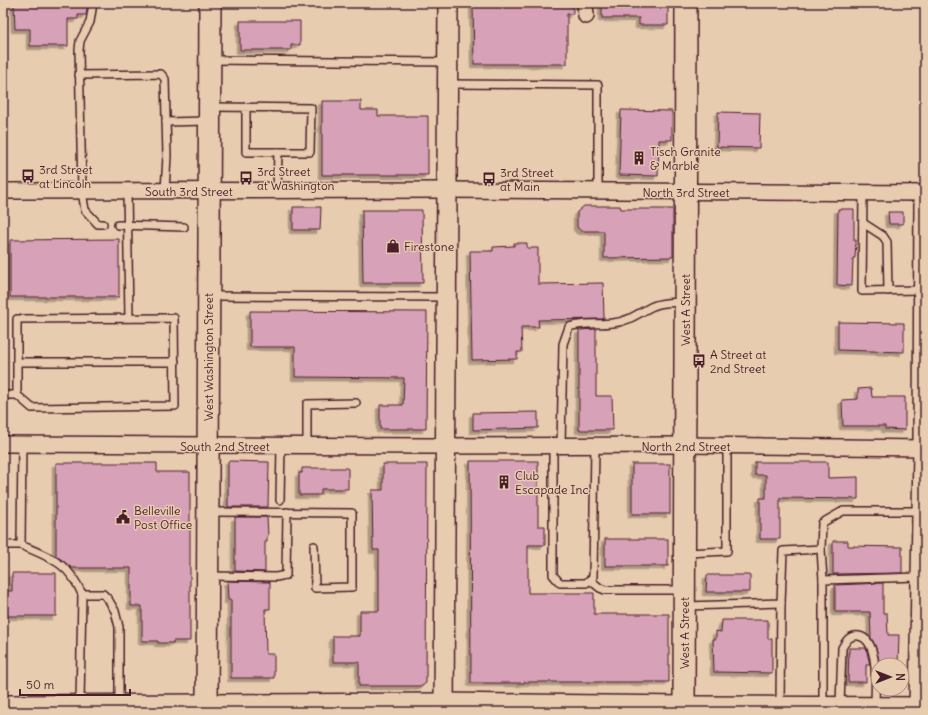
<svg xmlns="http://www.w3.org/2000/svg" width="928" height="715" font-family="Delius,sans-serif">
<style>
.building{fill:#d7a1b8;stroke:#4a1f2b;filter:url(#shadow)}
.lines{fill:none;stroke-linecap:round;stroke-linejoin:round}
.service-casing{stroke:#4a1f2b;stroke-width:10}
.minor-casing{stroke:#4a1f2b;stroke-width:18}
.tertiary-casing{stroke:#4a1f2b;stroke-width:22}
.secondary-casing{stroke:#4a1f2b;stroke-width:24}
.service{stroke:#e8ccaf;stroke-width:7}
.minor{stroke:#e8ccaf;stroke-width:15}
.tertiary{stroke:#e8ccaf;stroke-width:19}
.secondary{stroke:#e8ccaf;stroke-width:21}
.labels{text-anchor:middle;dominant-baseline:central;stroke-width:3;stroke-linejoin:round;paint-order:stroke}
.poi-label{font-size:12px;fill:#4a1f2b;stroke:#e8ccaf;text-anchor:start}
.street-label{font-size:12px;fill:#4a1f2b;stroke:#e8ccaf}
</style>
<defs>
<filter id="shadow"><feDropShadow dx="-3.5" dy="3.5" stdDeviation="0" flood-color="#0004"/></filter>
</defs>
<rect width="100%" height="100%" fill="#e8ccaf"/>
<filter id="ink" filterUnits="userSpaceOnUse"><feTurbulence type="fractalNoise" baseFrequency=".025" numOctaves="2"/><feDisplacementMap in="SourceGraphic" scale="8" xChannelSelector="R" yChannelSelector="G"/><feConvolveMatrix kernelMatrix="1 2 1 2 8 2 1 2 1" color-interpolation-filters="sRGB"/></filter>
<g filter="url(#ink)">
<g class="building">
<polygon points="14,3 88,3 86,15 78,15 78,19 68,19 68,46 30,46 30,29 15,29"/>
<polygon points="473,3 573,3 573,14 567,14 567,64 474,64"/>
<polygon points="602,3 668,3 668,25 639,25 639,18 602,18"/>
<polygon points="240,21 300,21 300,45 291,45 291,50 240,50"/>
<polygon points="322,101 361,101 361,110 378,110 378,116 428,116 428,175 322,175"/>
<polygon points="621,110 672,111 672,140 659,140 658,176 619,175"/>
<polygon points="718,112 760,113 759,148 717,147"/>
<polygon points="584,206 620,206 621,209 673,209 673,257 604,258 604,231 581,231 577,227 577,212"/>
<polygon points="293,207 321,207 320,230 293,230"/>
<polygon points="838,209 854,209 854,240 856,240 855,258 853,258 852,286 837,285"/>
<polygon points="362,210 422,210 423,283 363,283"/>
<polygon points="888,212 903,212 903,224 889,224"/>
<polygon points="119,239 119,297 10,297 10,240"/>
<polygon points="514,243 527,243 527,248 538,248 538,284 603,283 604,319 538,320 539,327 521,327 522,352 517,352 517,359 472,360 470,251 493,251 493,247 514,246"/>
<polygon points="250,311 427,312 426,429 380,429 380,405 403,405 404,378 295,377 295,347 250,347"/>
<polygon points="838,322 904,323 904,352 838,350"/>
<polygon points="596,329 596,396 612,396 613,430 579,430 579,330"/>
<polygon points="871,388 872,397 905,397 905,430 885,429 885,426 843,426 842,400 858,399 858,389"/>
<polygon points="538,412 538,428 473,430 473,413"/>
<polygon points="228,461 269,462 268,507 228,507"/>
<polygon points="470,461 538,461 538,526 545,526 545,545 528,545 528,593 594,593 594,614 669,614 669,682 524,682 524,683 471,683"/>
<polygon points="755,462 828,462 828,478 858,477 858,499 780,498 780,539 760,539 760,498 766,498 766,475 755,475"/>
<polygon points="56,463 157,463 157,472 190,472 190,641 173,641 173,643 158,643 158,641 142,641 142,606 131,606 131,568 72,568 56,556"/>
<polygon points="383,464 427,464 426,683 422,686 359,686 359,662 333,662 333,636 360,636 360,611 379,611 379,550 373,550 372,490 383,490"/>
<rect x="632" y="464" width="38" height="50"/>
<polygon points="302,468 347,468 348,469 348,489 321,489 321,495 299,495 299,473 302,473"/>
<polygon points="235,517 267,517 268,536 267,536 267,542 265,542 265,572 235,571"/>
<rect x="605" y="539" width="63" height="27"/>
<polygon points="833,541 848,541 848,546 902,547 902,573 833,574"/>
<polygon points="12,573 56,573 56,616 3,616 3,591 12,591"/>
<polygon points="707,575 750,575 750,592 706,592"/>
<polygon points="227,581 270,582 270,609 265,609 266,654 274,654 274,678 231,678 231,600 228,600"/>
<polygon points="883,583 883,613 887,613 888,635 899,635 898,665 880,665 875,645 871,638 870,612 835,612 835,585"/>
<polygon points="722,620 768,620 768,639 772,639 772,673 714,672 713,639 716,639 716,631 721,632"/>
<polygon points="849,648 866,648 870,665 866,665 866,682 848,682"/>
</g>
<g class="lines">
<g class="service-casing">
<g id="service">
<polyline points="93,3 90,22 80,41 79,50 82,191 85,210 98,224 103,224"/>
<polyline points="212,60 448,62"/>
<polyline points="79,75 161,74 165,79 167,156 165,191"/>
<polyline points="449,84 598,85 598,191"/>
<polyline points="212,107 311,108 310,152 246,152 246,107"/>
<polyline points="166,122 207,121"/>
<polyline points="127,191 129,318"/>
<polyline points="277,191 278,152"/>
<polyline points="863,193 862,291 922,290"/>
<polyline points="863,223 883,236 887,242 888,291"/>
<polyline points="118,225 184,227"/>
<polyline points="211,296 445,297"/>
<polygon points="174,318 175,406 32,408 17,395 17,319"/>
<polyline points="17,362 175,362"/>
<polyline points="3,395 17,395"/>
<polyline points="307,446 307,404 356,403"/>
<polyline points="553,446 553,575 560,583 586,583 593,577 595,446"/>
<path d="M561,446L563,344L569,327C584,322 598,325 613,323C628,322 640,312 653,306C663,302 674,302 684,303"/>
<polyline points="280,500 281,446"/>
<polyline points="210,512 352,513 352,587 315,588 314,546"/>
<polyline points="3,545 21,545 22,444"/>
<path d="M21,545C51,558 68,562 82,594L80,703"/>
<polyline points="687,553 727,551 727,446"/>
<polyline points="209,576 276,577 286,575 287,512"/>
<polyline points="590,580 600,588 605,590 682,590"/>
<polyline points="823,580 821,549 822,523 843,511 920,511"/>
<polyline points="82,594 103,594 108,599 115,611 119,627 119,703"/>
<polyline points="686,606 781,603 783,551 821,549"/>
<polyline points="780,704 781,603"/>
<polyline points="823,704 823,580 919,577"/>
<path d="M840,704L842,648C846,641 850,634 859,636C880,640 875,688 875,705"/>
</g>
</g>
<g class="minor-casing">
<g id="minor">
<polyline points="585,3 586,16"/>
<polyline points="3,191 447,190 925,193"/>
<polyline points="3,444 431,446 685,445 925,448"/>
<polyline points="3,703 444,701 684,704 925,705"/>
<polyline points="917,712 921,448 922,193"/>
</g>
</g>
<g class="tertiary-casing">
<polyline id="tertiary" points="444,712 448,3"/>
</g>
<g class="secondary-casing">
<g id="secondary">
<polyline points="207,712 210,3"/>
<polyline points="684,712 686,3"/>
</g>
</g>
<use href="#service" class="service"/>
<use href="#minor" class="minor"/>
<use href="#tertiary" class="tertiary"/>
<use href="#secondary" class="secondary"/>
</g>
</g>
<defs>
<g id="building-bare" transform="scale(1.08)"><path d="M-4-6H4V6H1V3H-1V6H-4ZM-2.5-4.3h1.7v1.8h-1.7ZM.8-4.3h1.7v1.8H.8ZM-2.5-1h1.7V.8h-1.7ZM.8-1h1.7V.8H.8Z" fill="#4a1f2b" stroke="#e8ccaf" stroke-width="2.5" paint-order="stroke"/></g>
<g id="bus-bare" transform="scale(1.08)"><path d="M-5-6H5V4H4V6H2V4H-2V6H-4V4H-5ZM-3.5-4V0h7V-4ZM-3.5 1.2v1.5H-2V1.2ZM2 1.2v1.5H3.5V1.2Z" fill="#4a1f2b" stroke="#e8ccaf" stroke-width="2.5" paint-order="stroke"/></g>
<g id="shop-bare" transform="scale(1.08)"><path d="M-5-2.5h2.3a2.7 3.5 0 0 1 5.4 0H5L5.5 6h-11ZM-1.5-2.5h3a1.5 2.3 0 0 0-3 0Z" fill="#4a1f2b" stroke="#e8ccaf" stroke-width="2.5" paint-order="stroke"/></g>
<g id="civic-bare" transform="scale(1.08)"><path d="M-.6-6.5H3V-4.5H.6V-3L4-1V1h2V6H-6V1h2V-1L-.6-3ZM-1.2 2.5V6h2.4V2.5Z" fill="#4a1f2b" stroke="#e8ccaf" stroke-width="2.5" paint-order="stroke"/></g>
</defs>
<g fill-rule="evenodd">
<use href="#building-bare" x="639" y="158"/>
<use href="#bus-bare" x="28" y="176"/>
<use href="#bus-bare" x="246" y="178"/>
<use href="#bus-bare" x="489" y="179"/>
<use href="#shop-bare" x="393" y="246"/>
<use href="#bus-bare" x="699" y="361"/>
<use href="#building-bare" x="504" y="482"/>
<use href="#civic-bare" x="123" y="517"/>
</g>
<g class="labels">
<g class="poi-label">
<text x="650" y="151">Tisch Granite<tspan x="650" dy="14">&amp; Marble</tspan></text>
<text x="39" y="169">3rd Street<tspan x="39" dy="14">at Lincoln</tspan></text>
<text x="257" y="171">3rd Street<tspan x="257" dy="14">at Washington</tspan></text>
<text x="500" y="172">3rd Street<tspan x="500" dy="14">at Main</tspan></text>
<text x="404" y="246">Firestone</text>
<text x="710" y="354">A Street at<tspan x="710" dy="14">2nd Street</tspan></text>
<text x="515" y="475">Club<tspan x="515" dy="14">Escapade Inc</tspan></text>
<text x="134" y="510">Belleville<tspan x="134" dy="14">Post Office</tspan></text>
</g>
<g class="street-label">
<text x="189" y="191">South 3rd Street</text>
<text x="686" y="192">North 3rd Street</text>
<text transform="translate(685 310) rotate(-90)">West A Street</text>
<text transform="translate(208 357) rotate(-90)">West Washington Street</text>
<text x="225" y="446">South 2nd Street</text>
<text x="686" y="446">North 2nd Street</text>
<text transform="translate(684 633) rotate(-90)">West A Street</text>
</g>
</g>
<rect width="928" height="715" fill="none" stroke="#e8ccaf" stroke-width="16"/>
<rect x="8" y="8" width="912" height="699" fill="none" stroke="#4a1f2b" stroke-width="1.5" filter="url(#ink)"/>
<g transform="translate(890 677) rotate(90)"><circle r="19" fill="#e8ccaf" stroke="#a9877a"/>
<path d="M0-3L7 15L0 10L-7 15Z" fill="#4a1f2b"/>
<text y="-6" font-size="11" font-weight="bold" text-anchor="middle" fill="#4a1f2b">N</text>
</g>
<path d="M20 689v6h110v-6" fill="none" stroke="#4a1f2b" stroke-width="2"/>
<text x="26" y="689" font-size="12" fill="#4a1f2b" stroke="#e8ccaf" stroke-width="3" paint-order="stroke">50 m</text>
</svg>
